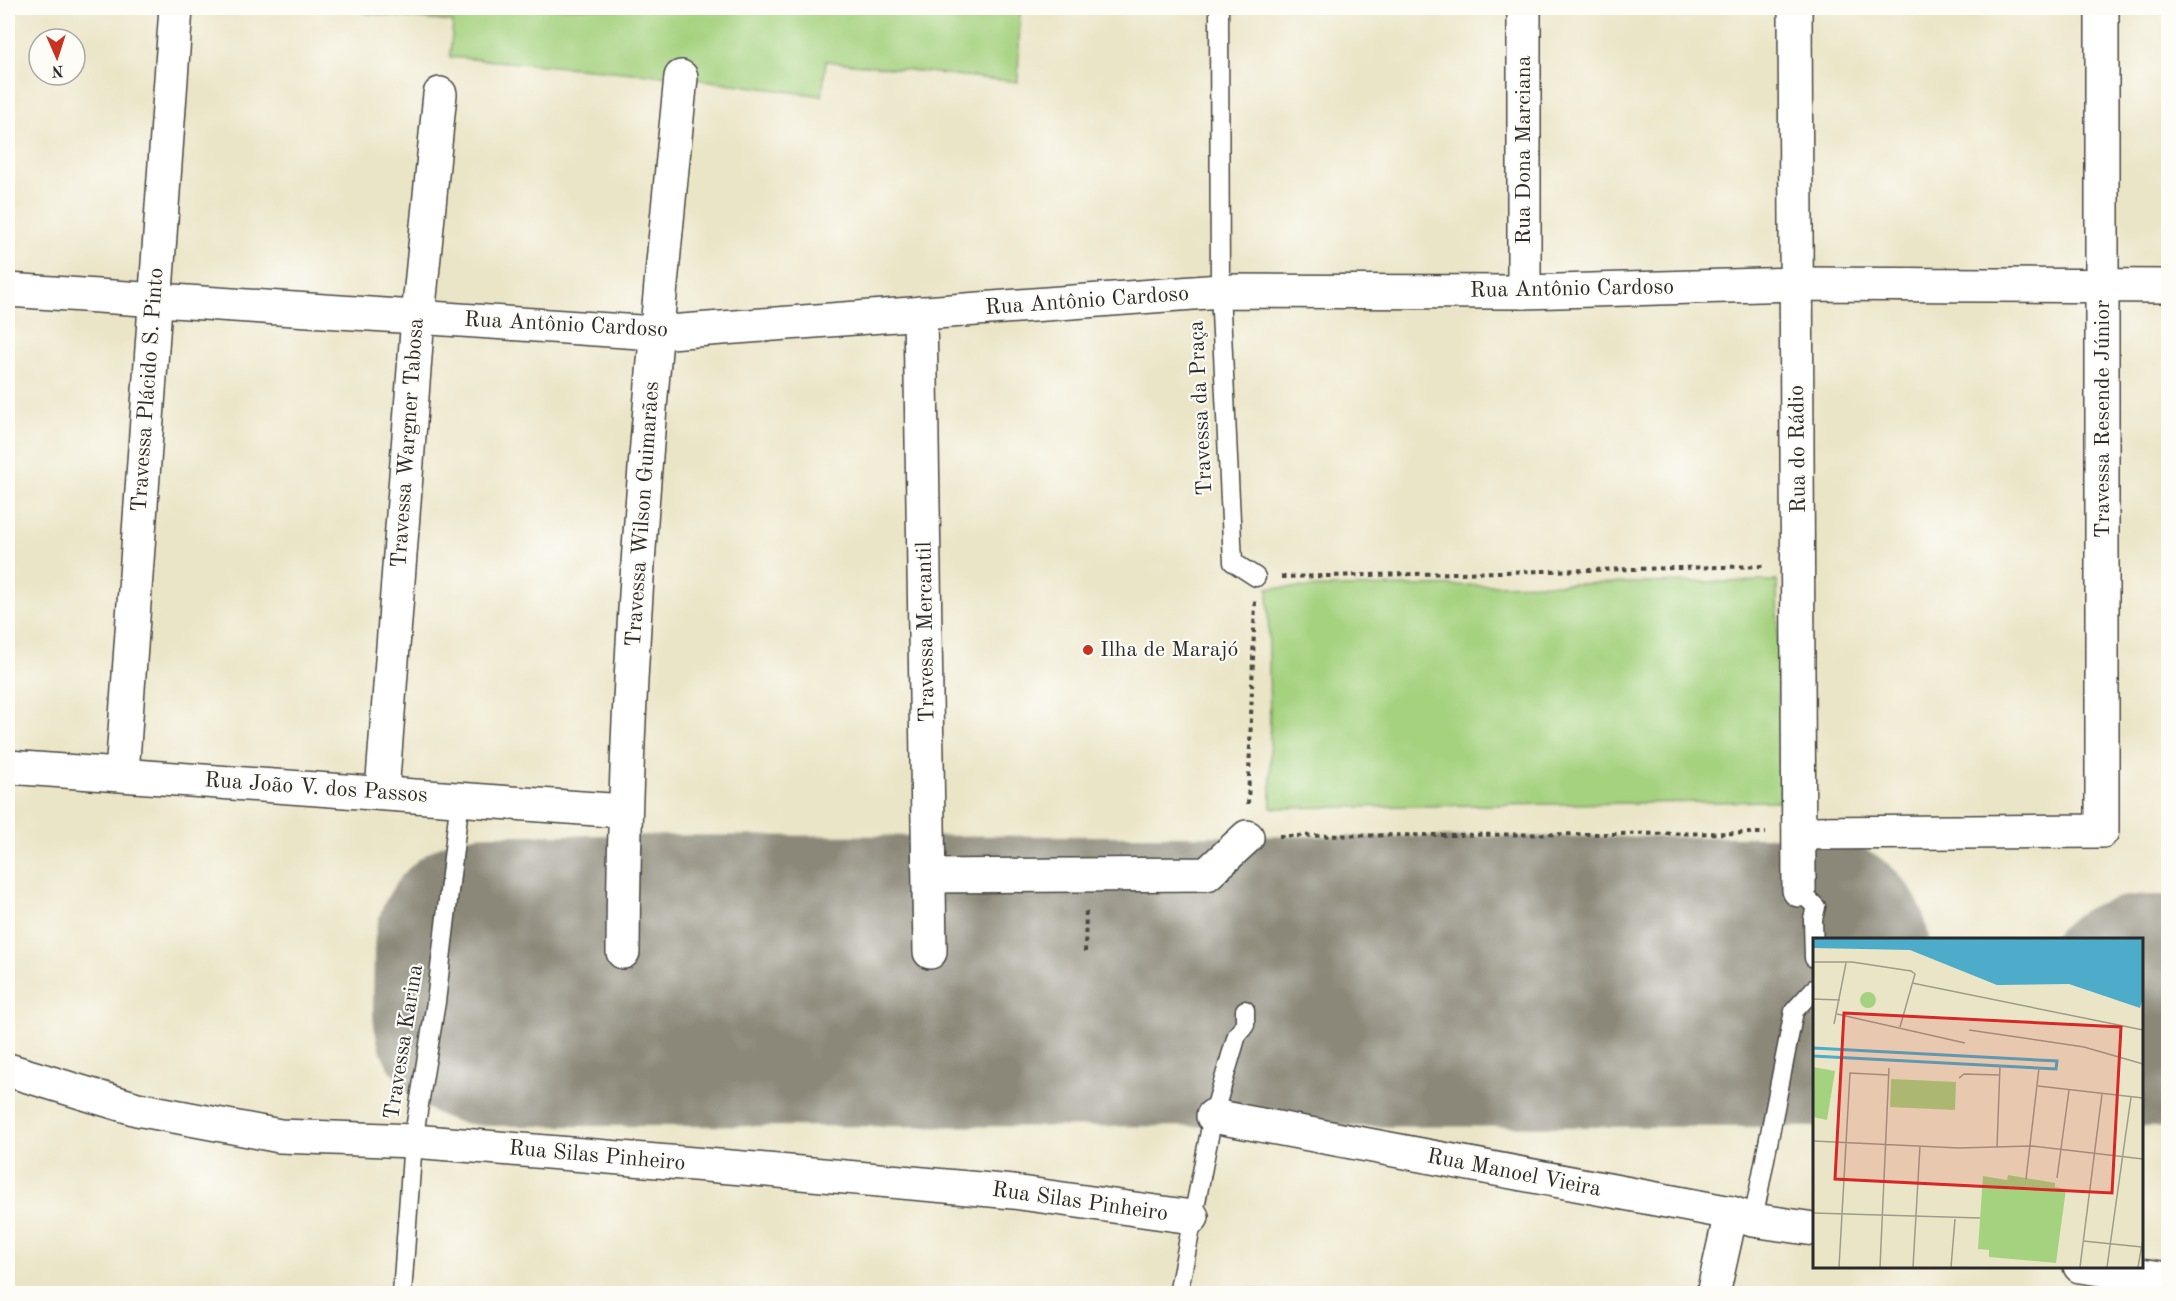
<svg xmlns="http://www.w3.org/2000/svg" width="2176" height="1301" font-family="'Old Standard TT',serif">
<style>
.green{fill:#a5d27f;stroke:#687e55;stroke-width:1.5}
.lines{fill:none;stroke-linecap:round;stroke-linejoin:round}
.runway{stroke:#8b8879;stroke-width:232}
.lane-casing{stroke:#484742;stroke-width:21}
.street-casing{stroke:#484742;stroke-width:36}
.path{stroke:#484742;stroke-width:4;stroke-dasharray:4.5 4.5;stroke-linecap:butt}
.lane{stroke:#fff;stroke-width:18}
.street{stroke:#fff;stroke-width:33}
.poi-dot{fill:#c8321e;stroke:#fdfcf7;stroke-width:2}
.labels{text-anchor:middle;dominant-baseline:central;stroke-width:4.5;stroke-linejoin:round;paint-order:stroke}
.street-label{font-size:22px;fill:#2b2b2b;stroke:#fdfcf7}
.poi-label{font-size:22px;fill:#2b2b2b;stroke:#fdfcf7;text-anchor:start}
.inset-river{fill:none;stroke:#4cacca;stroke-width:3}
.inset-road{fill:none;stroke:#9e9b89;stroke-width:1.5}
.view{fill:#d62828;fill-opacity:0.15;stroke:#d62828;stroke-width:3}
.inset-edge{fill:none;stroke:#2b2b2b;stroke-width:3}
</style>
<rect width="100%" height="100%" fill="#fdfcf7"/>
<filter id="ink" filterUnits="userSpaceOnUse"><feTurbulence type="fractalNoise" baseFrequency=".0167" numOctaves="2"/><feDisplacementMap in="SourceGraphic" scale="12" xChannelSelector="R" yChannelSelector="G"/><feConvolveMatrix kernelMatrix="1 2 1 2 8 2 1 2 1" color-interpolation-filters="sRGB"/></filter>
<filter id="wash" filterUnits="userSpaceOnUse"><feTurbulence type="fractalNoise" baseFrequency=".008" numOctaves="4" result="noise"/><feDisplacementMap in="SourceGraphic" scale="24" xChannelSelector="R" yChannelSelector="G"/><feGaussianBlur stdDeviation="1.35" result="paint"/><feColorMatrix in="noise" values="0 0 0 0 0 0 0 0 0 0 0 0 0 0 0 0 0 1.4 0 .05"/><feComposite in="paint" operator="in"/></filter>
<g filter="url(#wash)">
<rect width="100%" height="100%" fill="#ebe5c7"/>
<g class="green">
<polygon points="365,8 1020,8 1018,82 826,61 822,96 681,77 450,57 453,22 365,13"/>
<polygon points="1777,581 1780,801 1271,808 1268,588"/>
</g>
<g class="lines">
<g class="runway">
<polyline points="1814,953 490,951 489,1010 1814,1011"/>
<polyline points="2142,1011 2168,1011"/>
</g>
</g>
</g>
<g filter="url(#ink)">
<g class="lines">
<g class="lane-casing">
<g id="lane">
<polyline points="1219,8 1220,291 1233,562 1256,577"/>
<polyline points="1799,890 1816,907 1813,919 1814,958"/>
<polyline points="1753,1220 1794,1011 1814,989"/>
<polyline points="402,1294 413,1141 436,1002 460,798"/>
<polyline points="1178,1294 1213,1116 1237,1035 1245,1025 1245,1010"/>
</g>
</g>
<g class="street-casing">
<g id="street">
<polyline points="1524,8 1524,292"/>
<polyline points="1795,8 1799,890"/>
<polyline points="8,290 655,333 1220,291 1524,292 1795,284 2168,286"/>
<polyline points="920,313 930,952"/>
<polyline points="8,767 624,811"/>
<polyline points="122,774 176,8"/>
<polyline points="382,792 418,317 440,94"/>
<polyline points="1801,833 2102,831 2102,8"/>
<polyline points="930,876 1207,874 1247,837"/>
<path d="M623,952C624,660 652,368 681,77"/>
<polyline points="8,1070 137,1109 280,1136 413,1141 755,1169 1013,1192 1192,1217"/>
<polyline points="1213,1116 1731,1213 1753,1220 1814,1229"/>
<polyline points="2080,1266 2168,1279"/>
<polyline points="1713,1294 1731,1213"/>
</g>
</g>
<g class="path">
<polyline points="1281,577 1766,566"/>
<polyline points="1248,804 1255,601"/>
<polyline points="1279,836 1766,833"/>
<polyline points="1085,952 1086,909"/>
</g>
<use href="#lane" class="lane"/>
<use href="#street" class="street"/>
</g>
</g>
<circle class="poi-dot" cx="1088" cy="650" r="6"/>
<g class="labels">
<g class="street-label">
<text transform="translate(1524 150) rotate(-90)">Rua Dona Marciana</text>
<text transform="translate(1572 289) rotate(-1)">Rua Antônio Cardoso</text>
<text transform="translate(1087 301) rotate(-4)">Rua Antônio Cardoso</text>
<text transform="translate(566 325) rotate(3)">Rua Antônio Cardoso</text>
<text transform="translate(148 390) rotate(-86)">Travessa Plácido S. Pinto</text>
<text transform="translate(1201 408) rotate(-93)">Travessa da Praça</text>
<text transform="translate(2103 419) rotate(-90)">Travessa Resende Júnior</text>
<text transform="translate(408 443) rotate(-86)">Travessa Wargner Tabosa</text>
<text transform="translate(1798 449) rotate(-91)">Rua do Rádio</text>
<text transform="translate(643 514) rotate(-86)">Travessa Wilson Guimarães</text>
<text transform="translate(926 632) rotate(-91)">Travessa Mercantil</text>
<text transform="translate(316 788) rotate(4)">Rua João V. dos Passos</text>
<text transform="translate(404 1042) rotate(-81)">Travessa Karina</text>
<text transform="translate(597 1156) rotate(5)">Rua Silas Pinheiro</text>
<text transform="translate(1514 1173) rotate(11)">Rua Manoel Vieira</text>
<text transform="translate(1080 1202) rotate(8)">Rua Silas Pinheiro</text>
</g>
<g class="poi-label">
<text x="1100" y="650">Ilha de Marajó</text>
</g>
</g>
<g transform="translate(1813 938)">
<rect width="330" height="330" fill="#ebe5c7"/>
<path d="M0,129L22,133L14,182L0,179Z" fill="#a5d27f"/>
<path d="M47 62a8 8 0 1 1 16 0a8 8 0 1 1-16 0ZM78,141L143,144L142,172L77,169ZM195,237L242,245V249L253,251L243,325L176,319V312L165,311L170,238L194,242Z" fill="#a5d27f"/>
<path d="M0,1H330V60L327,70L256,46L184,47L97,12L0,10Z" fill="#4cacca"/>
<path class="inset-river" d="M0,110L244,123L243,131L0,118"/>
<path class="inset-road" d="M0,24H39L98,33L102,36L87,89M99,45L330,92M0,61L27,62M24,76L152,105M21,86L33,25M156,92L271,109L330,126M146,140L151,136L187,137M225,148L330,160M0,203L146,210L218,208L330,221M184,209L187,128M244,240L256,152M213,241L226,130M0,275L167,280M270,303L329,309M26,329L37,135L75,137M67,329L76,130M100,329L107,208M138,329L142,281M267,329L289,156M294,329L318,159M325,329L330,301"/>
<path class="view" d="M31,75L308,89L299,255L22,241Z"/>
<rect width="330" height="330" class="inset-edge"/>
</g>
<rect width="2176" height="1301" fill="none" stroke="#fdfcf7" stroke-width="30"/>
<g transform="translate(57 57) rotate(177)"><circle r="28" fill="#fdfcf7" stroke="#a9a8a5" stroke-width="1.5"/>
<path d="M0-4.5L10 22L0 15L-10 22Z" fill="#c8321e"/>
<text y="-9" font-size="16" font-weight="bold" text-anchor="middle" fill="#2b2b2b">N</text>
</g>
</svg>
